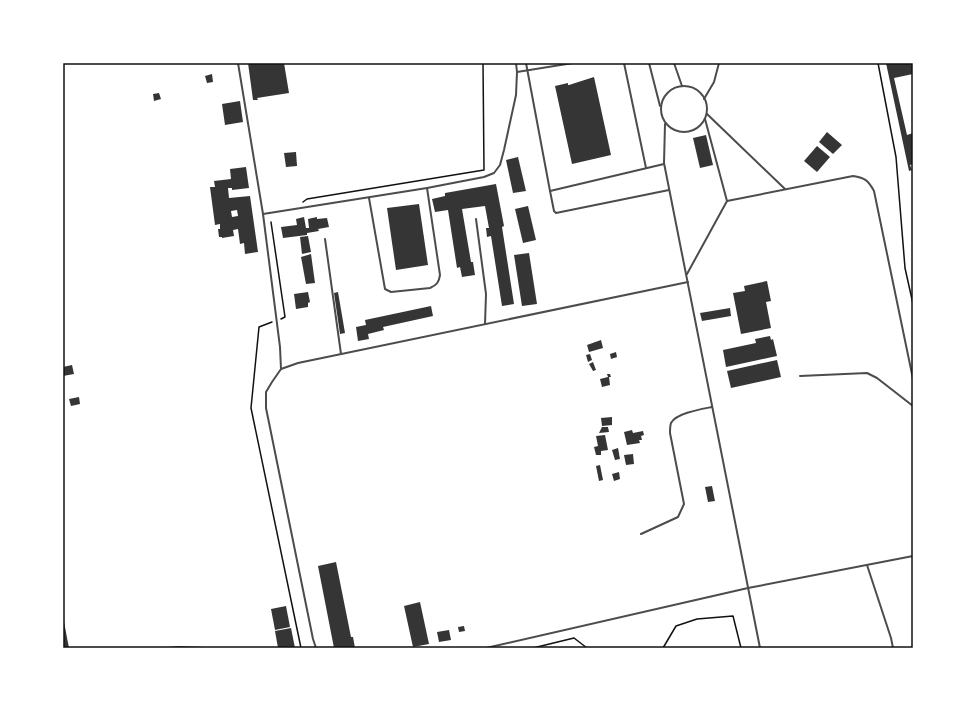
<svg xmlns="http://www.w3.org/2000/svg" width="976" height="711" font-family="Ubuntu,sans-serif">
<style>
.building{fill:#353535;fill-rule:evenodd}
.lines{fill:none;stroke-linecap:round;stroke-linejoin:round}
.path{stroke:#111;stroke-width:1.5}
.service{stroke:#4c4c4c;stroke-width:2}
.neatline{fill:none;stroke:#111;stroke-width:1.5}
</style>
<rect width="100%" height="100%" fill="#fff"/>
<g class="building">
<polygon points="248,63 284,63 289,93 257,98 258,100 253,100"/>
<polygon points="886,63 913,63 913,74 894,78 907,135 913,133 913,164 910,165 912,170 909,171"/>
<polygon points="212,74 213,82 207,83 205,76"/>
<polygon points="594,77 611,155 572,164 555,86 568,83 568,85 569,85"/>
<polygon points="159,93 161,99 154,101 153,94"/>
<polygon points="240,101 243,122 225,125 222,104"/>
<polygon points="827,132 842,145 833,154 819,142"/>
<polygon points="706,135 713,165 700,168 693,138"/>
<polygon points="817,146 830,157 817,172 804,161"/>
<polygon points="296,152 297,166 286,167 284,153"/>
<polygon points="518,157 526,191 513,193 506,160"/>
<path d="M246,167L249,188L232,190V188H228L229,198L250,196L258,252L245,254L244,243L240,244L238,229L233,230L234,236L222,238V237H219L218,229H220V224L215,225L210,187H215L214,181L231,179L230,169ZM237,210L238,216L232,217L231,211Z"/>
<polygon points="496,184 504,226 502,227 514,304 502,306 491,236 487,237 486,228 489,228 485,206 462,209 471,262 473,262 475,275 462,277 460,267 457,268 448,210 435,212 432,199 445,196 445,193"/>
<polygon points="419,204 428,265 396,270 387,208"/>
<polygon points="528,206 536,240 523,243 515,209"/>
<polygon points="304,217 306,228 309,228 308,219 317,217 317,219 327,218 329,227 318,229 319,231 307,233 307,235 283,238 281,227 297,225 296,219"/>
<polygon points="308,236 311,252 302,254 300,237"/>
<polygon points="529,253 537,304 522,306 514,255"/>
<polygon points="311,254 315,283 306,284 301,257"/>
<polygon points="767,281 771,301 766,302 771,328 741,334 733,293 745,291 744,286"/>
<polygon points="308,292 310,302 308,303 308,307 296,309 294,294"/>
<polygon points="338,292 345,333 340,334 334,293"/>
<polygon points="431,306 433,316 383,327 384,330 368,334 369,339 358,341 356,327 366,325 365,320"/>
<polygon points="730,308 731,316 702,321 700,313"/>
<polygon points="770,336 771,340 773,339 777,356 726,367 723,350 756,343 755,339"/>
<polygon points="601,340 603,348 589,352 587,345"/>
<polygon points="616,352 617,357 611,359 610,354"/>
<polygon points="590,354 592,360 588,362 586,355"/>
<polygon points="777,360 781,377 731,388 727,371"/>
<polygon points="593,362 596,370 593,371 589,364"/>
<polygon points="72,365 74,374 63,376 63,367"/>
<polygon points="607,374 610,374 611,377 609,377 610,385 602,387 600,379 608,377"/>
<polygon points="79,397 80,404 71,406 69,399"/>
<polygon points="612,417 612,425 602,426 601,418"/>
<polygon points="602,427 608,427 609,432 599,433"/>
<polygon points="632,430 633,433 643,431 644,435 641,436 642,440 639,440 640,443 627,445 624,432"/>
<polygon points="605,435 608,450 601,451 601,455 596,455 594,447 598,446 596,436"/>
<polygon points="618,448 620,459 615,460 612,450"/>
<polygon points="633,454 634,464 626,465 624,455"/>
<polygon points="600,465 603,480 599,481 596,466"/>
<polygon points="619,472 620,479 614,481 612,474"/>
<polygon points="712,486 715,501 708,502 705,487"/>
<polygon points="336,562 351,637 353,637 355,648 334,648 318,566"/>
<polygon points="420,602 429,644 413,647 404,606"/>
<polygon points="286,606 290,627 275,630 271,609"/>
<polygon points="63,622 64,622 69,648 63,648"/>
<polygon points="464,626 465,631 459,632 458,627"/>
<polygon points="291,628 295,648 278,648 275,631"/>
<polygon points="449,630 451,640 439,642 437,632"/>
</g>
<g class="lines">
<g class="path">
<polyline points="878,63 896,157 905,268 913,304"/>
<polyline points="303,202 307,199 484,170 483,63"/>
<polyline points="271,222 285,317 281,319"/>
<polyline points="272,322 259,327 251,408 301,648"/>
<polyline points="533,648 574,638 587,648"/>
<polyline points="663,648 676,626 697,619 733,616 741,648"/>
</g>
<g class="service">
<polyline points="238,63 263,214 280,347 281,369"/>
<polyline points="516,63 517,72"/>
<polyline points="526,63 550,191 554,211 556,213 669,190"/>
<polyline points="624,63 646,168"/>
<polyline points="649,63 660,106"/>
<polyline points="674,63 682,86"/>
<circle cx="684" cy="109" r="23"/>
<polyline points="704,99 714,82 719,63"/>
<polyline points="707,114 785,189"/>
<polyline points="665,124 664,163 760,648"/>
<polyline points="550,191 664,164"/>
<path d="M369,198L385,289L391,292L430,288C437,285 439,282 440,275L427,188"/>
<path d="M727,201L853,176C865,178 868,180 874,191L913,379"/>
<polyline points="263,214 427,188 484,177 494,173 500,165 504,150 516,95 517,72 573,63"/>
<polyline points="476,219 486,294 485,324"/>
<polyline points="325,239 341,354"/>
<polyline points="687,274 727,201 705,119"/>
<polyline points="800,376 867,373 877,378 913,406"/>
<path d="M641,534L678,517L684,504L670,433C670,430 670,426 671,423C676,413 702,409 712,407"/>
<polyline points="867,565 891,638 893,648"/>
<polyline points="166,648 179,647 205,648"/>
<polyline points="316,648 313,639 266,408 266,392 272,382 281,369 298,363 688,282"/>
<polyline points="486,648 748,588 913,556"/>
</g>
</g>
<rect width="976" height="711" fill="none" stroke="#ffffff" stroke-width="128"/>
<rect x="64" y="64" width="848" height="583" class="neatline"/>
</svg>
